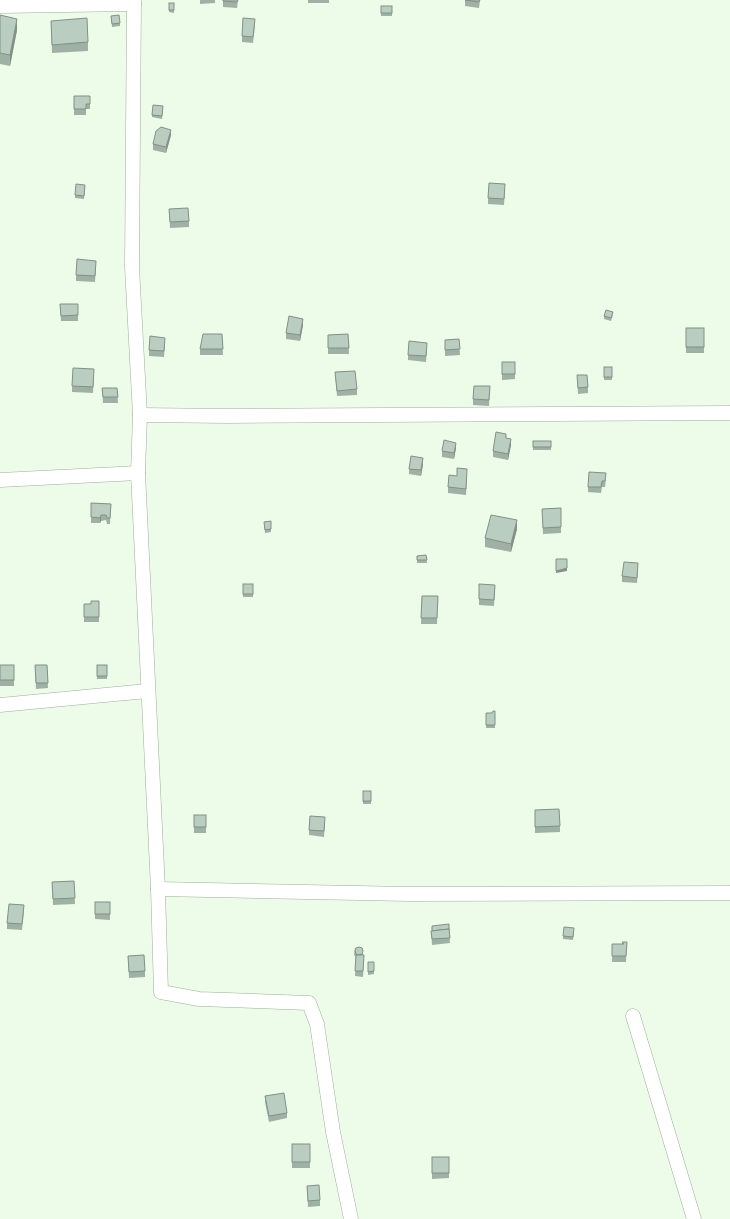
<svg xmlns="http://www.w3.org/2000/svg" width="730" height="1219" font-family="'Roboto Condensed',sans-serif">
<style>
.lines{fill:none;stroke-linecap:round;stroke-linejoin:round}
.minor-casing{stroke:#9fad9b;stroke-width:15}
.minor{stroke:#fff;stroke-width:14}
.wall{fill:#9fb1a5}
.shaded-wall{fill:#829086}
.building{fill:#b9cec0;stroke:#829086}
</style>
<rect width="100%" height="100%" fill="#edfce8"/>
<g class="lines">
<g class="minor-casing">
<g id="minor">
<polyline points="134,0 132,267 140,415 138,473 158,889 161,992 199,999 309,1003 317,1024 333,1132 351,1219"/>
<polyline points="0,6 134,4"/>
<polyline points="140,415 228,416 730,413"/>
<polyline points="0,480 138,473"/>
<polyline points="0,705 147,691"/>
<polyline points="158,889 409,894 730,893"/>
<polyline points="633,1016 694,1219"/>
</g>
</g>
<use href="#minor" class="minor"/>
</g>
<g class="wall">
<polygon points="200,0 215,0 215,3 200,4"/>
<polygon points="223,0 238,0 237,8 223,7"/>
<rect x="308" y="0" width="21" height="3"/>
<polygon points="465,0 480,0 479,8 465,6"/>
<polygon points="169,3 174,3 174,13 169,12"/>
<rect x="381" y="6" width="11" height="10"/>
<polygon points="0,15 17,30 10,66 0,64"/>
<polygon points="111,16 120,23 120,26 112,27"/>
<polygon points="51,21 88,42 88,51 52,53"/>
<polygon points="255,25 253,43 242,42 242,36"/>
<polygon points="74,96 90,96 90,109 86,109 86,115 74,115"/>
<polygon points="163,109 162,119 152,117 152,115"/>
<polygon points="171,135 166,153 153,150 153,144"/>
<polygon points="85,188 84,199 75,198 75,195"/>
<polygon points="505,190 504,205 488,204 488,198"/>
<polygon points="169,209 189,221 189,227 170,228"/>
<polygon points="96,267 95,282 76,281 76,275"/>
<polygon points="60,304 78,304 78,321 61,321"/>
<polygon points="613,315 611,321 604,319 604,316"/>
<polygon points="303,325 300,341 286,339 286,333"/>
<rect x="686" y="328" width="18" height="25"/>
<polygon points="222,334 223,355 200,355 200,349"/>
<polygon points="348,334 349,354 328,354 328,335"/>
<polygon points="459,339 460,355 445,356 445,340"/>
<polygon points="165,344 164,357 149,356 149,350"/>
<polygon points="427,349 426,362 408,360 408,355"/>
<polygon points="502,362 515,362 515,379 502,380"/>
<rect x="604" y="367" width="8" height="13"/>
<polygon points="335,372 357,389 357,395 337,396"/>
<polygon points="94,375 93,393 72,392 72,386"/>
<polygon points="577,375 588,387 588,393 578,394"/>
<polygon points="490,386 489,406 473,405 473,399"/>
<polygon points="102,388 117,388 118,403 103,403"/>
<polygon points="506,438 511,445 508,460 493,457 493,451"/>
<rect x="533" y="441" width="18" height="9"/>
<polygon points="456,448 454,459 442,457 442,451"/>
<polygon points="423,464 421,476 409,474 409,469"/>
<polygon points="467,475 466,495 448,493 448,487 457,476"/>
<polygon points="606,479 605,487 602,487 601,493 588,492 588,487"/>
<polygon points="91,503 111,504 110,524 107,524 106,520 101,521 100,523 91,523"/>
<polygon points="561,508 561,533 543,534 542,509"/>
<polygon points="264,522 271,529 271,532 265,533"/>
<polygon points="517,529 511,552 485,547 485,538"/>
<polygon points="426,555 427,563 417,563 417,556"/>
<polygon points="638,569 637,583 622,582 622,576"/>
<rect x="243" y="584" width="10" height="13"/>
<polygon points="495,591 494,606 479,605 479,599"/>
<polygon points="422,596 438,596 437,624 421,624"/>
<polygon points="99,601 99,622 84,622 84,604 91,604"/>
<rect x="0" y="665" width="14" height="21"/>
<polygon points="35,665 47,665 48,688 36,689"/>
<rect x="97" y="665" width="10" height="14"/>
<polygon points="495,711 495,728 486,728 486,713 492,713"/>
<rect x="363" y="791" width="8" height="13"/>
<rect x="194" y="815" width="12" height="18"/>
<polygon points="535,816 560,826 560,832 535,833"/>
<polygon points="325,823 324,837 309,835 309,830"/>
<polygon points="74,881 75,904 53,905 52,882"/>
<polygon points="95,902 110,902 110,920 95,919"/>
<polygon points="24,911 22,930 7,929 7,923"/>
<polygon points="449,924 450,943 432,945 431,931"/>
<polygon points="574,931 573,940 563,939 563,936"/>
<polygon points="622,942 627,942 626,962 612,962 612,944 622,944"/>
<polygon points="355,948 363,954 363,955 364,961 363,977 355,976 356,957 354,955"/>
<polygon points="128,956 145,971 145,977 129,978"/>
<polygon points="368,962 374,962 374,974 368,975"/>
<polygon points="265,1096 287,1113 287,1118 269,1122 265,1102"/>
<rect x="292" y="1144" width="18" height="24"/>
<polygon points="432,1157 449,1157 449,1178 432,1179"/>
<polygon points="307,1186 320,1200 320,1206 308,1207"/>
</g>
<g class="shaded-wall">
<polygon points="17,19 17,30 10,66 10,55"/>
<polygon points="171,130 171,135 166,153 166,147"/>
<polygon points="303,319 303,325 300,341 300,335"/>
<polygon points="511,439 511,445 508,460 508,454"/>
<polygon points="456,443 456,448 454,459 454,453"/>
<polygon points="423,458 423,464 421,476 421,470"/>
<polygon points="101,515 101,521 100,523 100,518"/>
<polygon points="517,520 517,529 511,552 511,544"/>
<polygon points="567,568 567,571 556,573 556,571"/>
</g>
<g class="building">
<polygon points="223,0 238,0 237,2 223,1"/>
<polygon points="465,0 480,0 479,2"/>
<rect x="169" y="3" width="5" height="7"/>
<rect x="381" y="6" width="11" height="7"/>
<polygon points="0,15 17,19 10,55 0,53"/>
<polygon points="119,15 120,23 112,24 111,16"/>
<polygon points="87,18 88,42 52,45 51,21"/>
<polygon points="243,18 255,19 253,37 242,36"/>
<polygon points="74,96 90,96 90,104 86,104 86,109 74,109"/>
<polygon points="153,105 163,106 162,116 152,115"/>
<polygon points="161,127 171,130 166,147 153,144 156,131"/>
<polygon points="489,183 505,184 504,199 488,198"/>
<polygon points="76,184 85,185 84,196 75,195"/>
<polygon points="188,208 189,221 170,222 169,209"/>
<polygon points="77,259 96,261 95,276 76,275"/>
<polygon points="60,304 78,304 78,315 61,316"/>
<polygon points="606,310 613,312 611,318 604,316"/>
<polygon points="289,316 303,319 300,335 286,333"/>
<rect x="686" y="328" width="18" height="19"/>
<polygon points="203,334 222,334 223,349 200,349"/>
<polygon points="348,334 349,348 328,348 328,335"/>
<polygon points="150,336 165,338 164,351 149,350"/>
<polygon points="459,339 460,349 445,350 445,340"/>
<polygon points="409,341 427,343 426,356 408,355"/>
<rect x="502" y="362" width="13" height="12"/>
<rect x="604" y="367" width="8" height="10"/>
<polygon points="73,368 94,369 93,387 72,386"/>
<polygon points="355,371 357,389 337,391 335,372"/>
<polygon points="577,375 587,375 588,387 578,388"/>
<polygon points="474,386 490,386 489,400 473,399"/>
<polygon points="102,388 117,388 118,397 103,397"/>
<polygon points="496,432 506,434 506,438 511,439 508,454 493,451"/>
<polygon points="444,440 456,443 454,453 442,451"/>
<rect x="533" y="441" width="18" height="6"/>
<polygon points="411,456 423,458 421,470 409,469"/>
<polygon points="457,468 467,469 466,489 448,487 449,475 457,476"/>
<polygon points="589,472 606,473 605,481 602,481 601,487 588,487"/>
<polygon points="91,503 111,504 110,518 107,518 106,515 101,515 100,518 91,517"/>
<polygon points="561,508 561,527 543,528 542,509"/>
<polygon points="491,515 517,520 511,544 485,538"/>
<polygon points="271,521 271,529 265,530 264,522"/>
<polygon points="426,555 427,560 417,560 417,556"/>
<polygon points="556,559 567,559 567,568 556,571"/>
<polygon points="624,562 638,563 637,578 622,576"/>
<rect x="243" y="584" width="10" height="10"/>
<polygon points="479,584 495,585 494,600 479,599"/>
<polygon points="422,596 438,596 437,618 421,618"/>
<polygon points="91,601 99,601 99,617 84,617 84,604 91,604"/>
<rect x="0" y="665" width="14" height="15"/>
<polygon points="35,665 47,665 48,683 36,683"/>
<rect x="97" y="665" width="10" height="11"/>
<polygon points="493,711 495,711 495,725 486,725 486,713 492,713"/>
<rect x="363" y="791" width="8" height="10"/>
<polygon points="559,809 560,826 535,827 535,810"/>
<rect x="194" y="815" width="12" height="12"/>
<polygon points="310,816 325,817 324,831 309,830"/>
<polygon points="74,881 75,898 53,899 52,882"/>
<rect x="95" y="902" width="15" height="12"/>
<polygon points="9,904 24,905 22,924 7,923"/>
<polygon points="449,924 449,930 449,929 432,931 432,926"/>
<polygon points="564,927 574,928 573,937 563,936"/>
<polygon points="449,929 450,938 432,939 431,931"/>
<polygon points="622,942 627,942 626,956 612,956 612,944 624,944"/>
<circle cx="359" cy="951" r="4"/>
<polygon points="144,955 145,971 129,972 128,956"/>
<polygon points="356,955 364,955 363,971 355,971"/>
<polygon points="368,962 374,962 374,971 368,972"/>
<polygon points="284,1093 287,1113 269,1116 265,1096"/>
<rect x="292" y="1144" width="18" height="18"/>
<rect x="432" y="1157" width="17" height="16"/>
<polygon points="319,1185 320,1200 308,1201 307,1186"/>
</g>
</svg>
